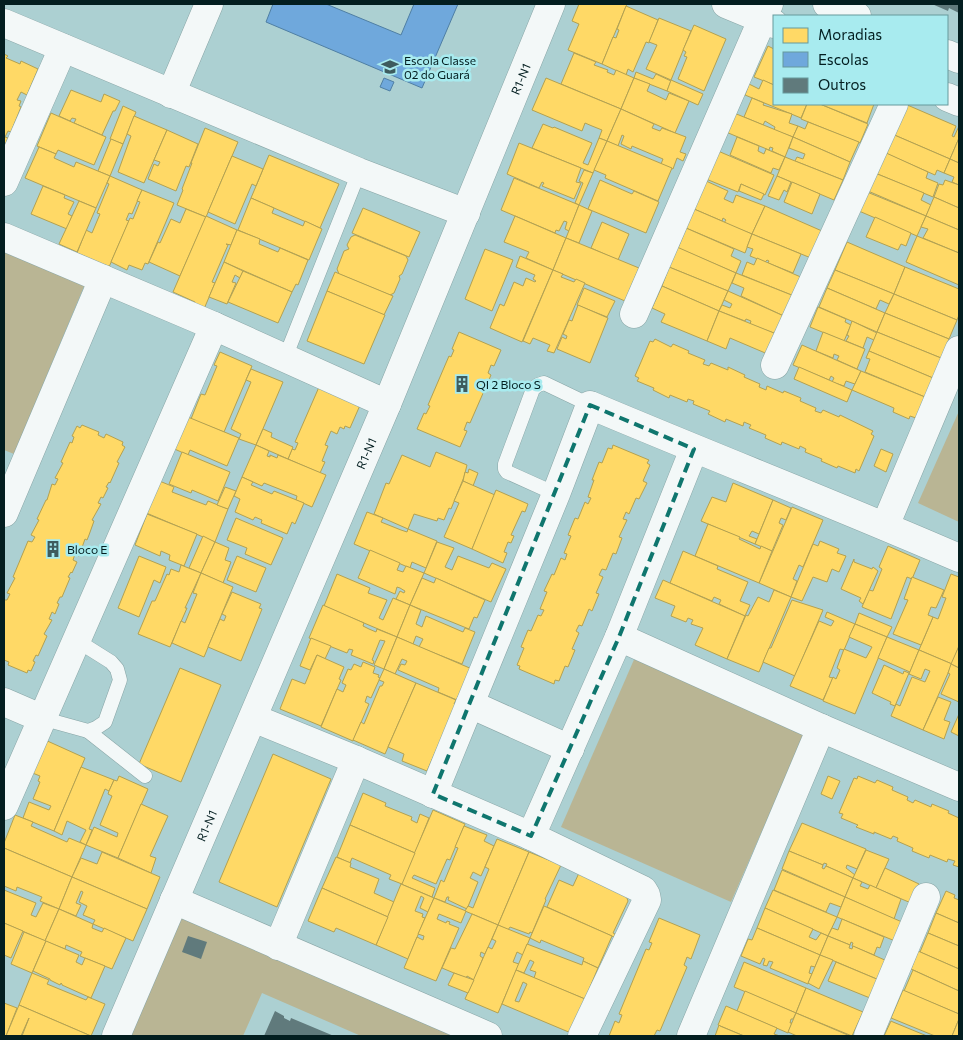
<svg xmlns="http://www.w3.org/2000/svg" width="963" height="1040" font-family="Commissioner,sans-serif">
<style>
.green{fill:#b9b594}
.homes{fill:#ffd966;stroke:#b3a151;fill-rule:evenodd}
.schools{fill:#6fa8dc;stroke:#4f7fa4}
.building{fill:#607a7c}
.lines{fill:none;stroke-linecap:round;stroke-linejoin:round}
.lane-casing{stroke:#88a5a6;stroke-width:15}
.street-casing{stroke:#88a5a6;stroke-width:29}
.lane{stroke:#f3f8f8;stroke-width:14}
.street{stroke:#f3f8f8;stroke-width:28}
.marked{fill:none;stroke:#0f766e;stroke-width:4;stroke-dasharray:10 6;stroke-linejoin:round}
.labels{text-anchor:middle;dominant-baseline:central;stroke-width:5;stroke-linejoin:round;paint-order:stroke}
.poi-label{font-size:12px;fill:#031e20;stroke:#a8ebef;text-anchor:start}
.street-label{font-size:12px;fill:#031e20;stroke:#a8ebef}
</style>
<rect width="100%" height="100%" fill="#acd0d2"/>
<g class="green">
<polygon points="4,250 85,284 14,454 4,450"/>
<polygon points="959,411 959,522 918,503"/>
<polygon points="636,655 806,730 731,902 561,827"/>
<polygon points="180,912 466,1036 361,1036 262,993 243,1036 126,1036"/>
</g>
<g class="homes">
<polygon points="579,4 627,4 602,64 568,50 579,24 572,21"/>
<polygon points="626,6 658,20 649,43 646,42 633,72 628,69 626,75 602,64 613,37 616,38 619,30 617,29"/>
<polygon points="659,18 691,31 671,80 646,69 657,45 649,42"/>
<polygon points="694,25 726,39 704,91 678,79 687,57 684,56 686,52 683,50"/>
<polygon points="768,46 774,49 774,85 754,77"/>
<polygon points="574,53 596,62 594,65 608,70 607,72 614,75 616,70 634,78 621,109 561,84"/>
<polygon points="4,54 8,56 6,58 20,64 21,61 38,69 27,95 21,92 17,100 21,101 19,106 21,107 11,132 8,131 5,137 8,138 4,149"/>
<polygon points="636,72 653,79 656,74 671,81 667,91 634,78"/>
<polygon points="546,78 621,109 607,141 599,138 602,130 592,126 585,123 582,131 532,110"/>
<polygon points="634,78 650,84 647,91 666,100 669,93 689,101 675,133 621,109"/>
<polygon points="671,80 703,94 698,105 667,91"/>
<polygon points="763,80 774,85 774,104 807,104 801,118 745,95 749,84 759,89"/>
<polygon points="71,90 101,102 104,94 120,101 115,111 113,111 102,135 74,123 76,119 72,118 70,121 59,116"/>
<polygon points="752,98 764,103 763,105 792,114 789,123 798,126 793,137 774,130 775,127 765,121 763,125 744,117"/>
<polygon points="807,104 820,104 868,124 860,143 801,119"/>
<polygon points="820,104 874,104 867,123"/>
<polygon points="905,104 956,126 952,136 954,137 959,126 959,138 950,159 892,134"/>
<polygon points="123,106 136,112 123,144 110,139"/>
<polygon points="621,109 654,124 652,128 660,131 662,128 686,137 680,152 686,154 683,161 677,158 673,169 661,164 663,159 632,146 631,149 621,144 624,136 622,135 618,146 607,141"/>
<polygon points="51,113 106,137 94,165 58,150 56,154 37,146"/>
<polygon points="734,113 793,137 785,157 772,151 773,148 770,147 769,150 726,132"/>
<polygon points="134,116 167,130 144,183 118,172 131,136 127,134"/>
<polygon points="808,122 859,142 850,162 793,137 798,126 805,129"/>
<polygon points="543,124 553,128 554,127 592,143 583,163 588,165 599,138 607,141 593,173 532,148"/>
<polygon points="205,128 238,142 206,217 177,205 183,190 182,189 192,163 191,163"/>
<polygon points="167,130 198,144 189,167 186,166 176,191 148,179 154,164 158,166 160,162 154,160"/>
<polygon points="892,134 950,159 944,173 937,170 935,175 885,153"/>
<polygon points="737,137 759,146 758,151 764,154 766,149 785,157 779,170 773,168 771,173 730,155"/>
<polygon points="793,137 850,162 843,180 795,161 797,157 803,159 805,154 789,148"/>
<polygon points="959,138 959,163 950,159"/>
<polygon points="111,139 123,144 110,176 98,171"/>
<polygon points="607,141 672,168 658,201 605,178 606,175 594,170"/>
<polygon points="519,143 581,168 576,182 581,183 574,199 542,186 544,183 542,182 539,188 507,174"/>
<polygon points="39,147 56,154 54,158 74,167 76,162 110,176 96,208 25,178"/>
<polygon points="718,151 774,175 765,195 741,184 738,192 706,179"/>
<polygon points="884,152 928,172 926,178 938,183 933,197 875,173"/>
<polygon points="269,155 339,184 320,228 251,198"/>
<polygon points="232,156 263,169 256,186 252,184 235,224 208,212"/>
<polygon points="785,157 843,180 834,200 777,176"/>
<polygon points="950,159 959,163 959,185 952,182 954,177 944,173"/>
<polygon points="584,170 593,173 579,205 575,203 583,183 579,181"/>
<polygon points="875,173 924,193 921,200 931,205 926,216 868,191"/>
<polygon points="110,176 142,190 132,214 129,213 126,220 129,221 109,267 77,253 86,230 92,233 100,214 97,213 109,184 107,183"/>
<polygon points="777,176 791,182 787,192 784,190 779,200 768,196"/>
<polygon points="514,178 579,205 569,231 565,229 567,222 564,221 559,231 556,230 555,233 501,210"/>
<polygon points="600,180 632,194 634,191 659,202 646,233 588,209"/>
<polygon points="945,180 959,185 959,208 934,197 939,184 943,185"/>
<polygon points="706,181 728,191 724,199 733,203 736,195 765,206 752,234 724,223 726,220 723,218 722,221 694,209"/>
<polygon points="792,182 820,194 812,214 784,202"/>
<polygon points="741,184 764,194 761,200 739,191"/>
<polygon points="43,186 65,195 64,198 74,202 68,214 72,216 67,229 31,214"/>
<polygon points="142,190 174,203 148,264 145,263 142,270 129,265 127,270 111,262 130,218 133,219 140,202 137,201"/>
<polygon points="867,192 926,216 917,236 859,211"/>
<polygon points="934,197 959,208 959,230 926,216"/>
<polygon points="251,198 274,208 272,213 303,226 305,221 322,229 309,260 238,230"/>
<polygon points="79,201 96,208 77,252 59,244"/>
<polygon points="579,205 592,211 579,243 566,238"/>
<polygon points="765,206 822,231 811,258 752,234"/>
<polygon points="363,208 420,232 409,257 352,233"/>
<polygon points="186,209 206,217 180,276 149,262 158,242 160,243 171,219 180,223"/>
<polygon points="694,209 752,234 745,253 686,228"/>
<polygon points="206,216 237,230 231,245 226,244 228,245 212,282 215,283 204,309 194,304 195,302 173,292"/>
<polygon points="515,216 566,238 553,270 526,258 529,252 504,242"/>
<polygon points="926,216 959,230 959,253 923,238 928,229 921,227"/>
<polygon points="875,217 911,233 906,246 901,244 898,250 866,237"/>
<polygon points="602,222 629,234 618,260 591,248"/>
<polygon points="686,228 734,249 731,256 741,261 736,273 678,248"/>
<polygon points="237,230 260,239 259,244 278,252 280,248 308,260 298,285 296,284 292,292 224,262"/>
<polygon points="752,234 801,254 793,273 768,263 769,261 767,260 765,262 750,256 753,249 747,247"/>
<polygon points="355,235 406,256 408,260 402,274 399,276 400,279 394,293 390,295 339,274 337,269 344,251 349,249 347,245 351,237"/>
<polygon points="917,236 959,253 959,285 906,262"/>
<polygon points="566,238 639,268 625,301 553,270"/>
<polygon points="847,242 905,267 894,294 835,270"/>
<polygon points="677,247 736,273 728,291 669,267"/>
<polygon points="485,249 513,260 492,311 465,299"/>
<polygon points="520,256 553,270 522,342 490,328 500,304 504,306 514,282 523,286 526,278 535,282 536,281 533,279 535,275 516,267"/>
<polygon points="757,258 803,278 794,296 742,275 747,262 754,265"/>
<polygon points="224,262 243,271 240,278 235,275 232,282 236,283 227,304 209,297"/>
<polygon points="669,267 728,291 719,311 662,286"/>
<polygon points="905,267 959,289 959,315 957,320 894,294"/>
<polygon points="553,270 563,274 561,277 574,282 576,279 585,283 554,353 547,351 550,345 533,338 530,344 523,341"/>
<polygon points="835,270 894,294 889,304 880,300 876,309 827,288"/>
<polygon points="243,271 292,292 278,323 228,302"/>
<polygon points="335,272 393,296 384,315 327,291"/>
<polygon points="736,273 794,296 786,317 741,296 744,288 732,283"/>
<polygon points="662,286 719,311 707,341 661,322 665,314 652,308"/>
<polygon points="584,288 615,301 607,317 577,305"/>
<polygon points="827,288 885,313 877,332 819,307"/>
<polygon points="327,291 385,315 364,364 307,341"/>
<polygon points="728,291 786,317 779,335 750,324 751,321 746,319 745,321 719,311 722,305 730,308 732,304 724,300"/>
<polygon points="894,294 957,320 949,339 885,313"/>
<polygon points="578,305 608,318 590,363 557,349 562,337 566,339 567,336 563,334 569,320 572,321"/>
<polygon points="818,307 846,319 845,322 851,325 844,341 810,327"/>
<polygon points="719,311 779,335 770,355 730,338 726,349 707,341"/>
<polygon points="885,313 949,339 941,358 877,332"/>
<polygon points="852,321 877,333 874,340 867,337 863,348 846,341 849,336 847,335"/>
<polygon points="459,332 501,350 494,366 491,365 488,373 491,375 470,423 467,422 464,430 467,431 460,447 417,429 424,413 426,414 430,406 428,405 449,356 451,357 454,350 452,349"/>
<polygon points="823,332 865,349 857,369 837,360 839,356 834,354 833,358 816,351"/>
<polygon points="877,332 941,358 933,378 869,351"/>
<polygon points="655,339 671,347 673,344 689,351 688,353 705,360 703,364 709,366 711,363 728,370 728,367 745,375 744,377 760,384 759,387 766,390 767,386 783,393 784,391 801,398 800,401 816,408 815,411 821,413 823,410 839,417 840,415 873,431 871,434 874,436 859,471 856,469 855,473 838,466 837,468 821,461 822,459 805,452 806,449 800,446 799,449 782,442 781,445 765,438 766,435 749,428 751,425 744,422 743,426 726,419 725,422 708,414 710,411 693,404 694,401 688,399 687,402 670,395 669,398 653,390 654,388 637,381 639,378 635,376 650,341 653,342"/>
<polygon points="802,345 861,371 855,384 846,381 844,386 832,382 834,378 831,376 829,380 793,365"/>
<polygon points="869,351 933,378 925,397 865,372 870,359 866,358"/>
<polygon points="220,352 252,366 224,432 191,419 201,394 205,395 217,366 214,365"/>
<polygon points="799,367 852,390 847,402 794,379"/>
<polygon points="251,369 283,382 256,445 239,439 241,434 231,429 251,382 246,380"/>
<polygon points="861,371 925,397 916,418 910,416 909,419 893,412 894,408 852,390"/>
<polygon points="319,387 361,403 350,428 345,426 344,429 340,427 337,434 331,431 325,445 328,446 322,461 325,462 320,473 288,459 292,449 295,450 298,443 295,442"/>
<polygon points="183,415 239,438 227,466 190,450 188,455 170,447"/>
<polygon points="82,425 99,432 98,435 104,438 106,434 123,442 122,445 125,447 117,462 119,463 110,483 109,482 106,487 108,488 103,498 101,497 98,503 101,504 92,520 94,521 89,535 87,540 85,539 79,556 75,554 73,560 77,562 72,573 71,572 68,577 70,578 62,597 60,597 57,603 59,604 55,614 52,612 49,619 52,620 44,634 47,636 38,656 36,655 33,661 35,662 31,671 28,670 27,673 8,665 9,662 4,660 4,600 7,600 10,594 7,593 15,578 13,577 28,541 32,542 35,537 31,535 39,520 37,519 46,500 47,500 52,484 55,485 58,479 55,478 63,463 61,462 70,442 72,443 74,437 72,436 77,426 80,428"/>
<polygon points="263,429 272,433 271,437 293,447 288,459 256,445"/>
<polygon points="256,445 269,451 267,456 270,457 270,455 277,458 278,455 326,475 312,507 296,500 297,496 264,483 262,486 242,477"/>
<polygon points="613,445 649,460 647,463 650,465 643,481 647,483 639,499 636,498 629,514 626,512 623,519 627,520 619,537 622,538 616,554 613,553 606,570 602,569 599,575 603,577 596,593 599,594 592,611 589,609 582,626 579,625 576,631 579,633 572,649 575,650 568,667 565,666 559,681 555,680 554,684 519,669 520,666 517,665 524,648 521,647 528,630 531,631 538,615 541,616 544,610 540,609 547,592 544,591 552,574 554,575 561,558 565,560 567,554 564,553 571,536 568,535 575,518 578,519 585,502 588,504 591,498 588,497 594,480 592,480 599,462 602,463 608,448 612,449"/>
<polygon points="881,449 893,454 886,472 874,466"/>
<polygon points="182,452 230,472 218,501 192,490 191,493 169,484"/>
<polygon points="436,452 467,465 464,477 451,509 449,508 444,520 438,518 437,521 414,514 408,529 374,514 386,483 389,484 402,455 430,467"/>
<polygon points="469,469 478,473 473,486 463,481 465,472 468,473"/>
<polygon points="242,477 253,482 251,485 272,494 274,491 304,503 295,524 292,522 287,534 261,523 262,520 255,517 253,520 235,512 240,499 234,496"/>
<polygon points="157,480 174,487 172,492 206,505 208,501 228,509 215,542 144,512"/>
<polygon points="463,481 495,495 472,549 444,537 459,503 454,501"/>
<polygon points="733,483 773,500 759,534 752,531 749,536 757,539 755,544 701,521 712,497 726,502"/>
<polygon points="225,487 236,491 228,509 217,505"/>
<polygon points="496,490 528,504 525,512 522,511 511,535 514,536 511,543 508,542 504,552 507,553 503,563 472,549"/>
<polygon points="773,500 791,508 786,520 781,518 779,523 783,525 772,551 755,544"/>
<polygon points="792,507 823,520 803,567 799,565 793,579 797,581 791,597 759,583"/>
<polygon points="367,512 383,518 381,522 401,530 407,532 408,529 437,541 426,568 412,562 410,568 354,544"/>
<polygon points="147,514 197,534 184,566 169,560 170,555 161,551 160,556 135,545"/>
<polygon points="236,518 283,538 271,565 245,554 247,548 227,540"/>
<polygon points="708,524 740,537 739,539 760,549 761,546 772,551 759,583 695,556"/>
<polygon points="203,536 215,542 201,573 189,568"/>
<polygon points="820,541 839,549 837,553 846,556 839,572 832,569 827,582 813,577 802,601 791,597 813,544 818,546"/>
<polygon points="215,542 229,548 225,560 231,562 223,583 201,573"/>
<polygon points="437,542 454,548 445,567 452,570 458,556 489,568 492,563 506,569 491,602 424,573"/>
<polygon points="888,546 920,560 912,579 907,577 891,619 862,607 869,590 873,591 882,569 879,567"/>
<polygon points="370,550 400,563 397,570 403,572 406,566 424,573 410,605 396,599 400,591 404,593 405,591 400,588 397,587 395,594 358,578"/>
<polygon points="683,551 718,566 717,569 748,582 740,601 750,605 745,616 719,604 721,600 714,597 712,601 670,583"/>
<polygon points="139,556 166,567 160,583 154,580 139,617 118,608"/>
<polygon points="237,556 266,568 256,592 227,580"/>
<polygon points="854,559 854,562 872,569 873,567 878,571 863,604 859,601 861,598 841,589"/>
<polygon points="181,565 201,573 185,608 187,608 170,647 138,634 152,601 155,601 167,574 169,575 171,569 179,572"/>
<polygon points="201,573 233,587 204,657 172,643 181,621 185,623 197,594 193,593"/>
<polygon points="337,574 370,588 368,593 387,600 379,618 383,620 393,598 410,605 397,637 324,606"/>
<polygon points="951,574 959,577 959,646 952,664 919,650 933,617 938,619 946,598 942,597"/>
<polygon points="912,577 944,590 936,608 931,607 928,615 933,617 921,645 893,634 908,600 904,599"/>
<polygon points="422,578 434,583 436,578 485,600 477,618 474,617 469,629 410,605"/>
<polygon points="663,580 745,616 727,659 695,645 703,628 691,624 693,620 688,618 686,622 671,616 675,606 655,598"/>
<polygon points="774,590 791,597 759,672 727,659 746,615 748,616 758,597 769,602"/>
<polygon points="232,592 261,604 259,608 262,609 241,661 208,647 220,619 224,621 226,616 222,614"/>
<polygon points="792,600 823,610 795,676 763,662 769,648 771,648"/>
<polygon points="323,605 364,623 363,626 369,629 376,632 377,629 397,637 384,669 374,665 385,641 380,640 372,660 374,661 373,664 351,655 353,650 349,649 347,653 309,638"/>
<polygon points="410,605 421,610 416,624 422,627 426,616 463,632 465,628 475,632 462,664 419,647 423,639 416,636 413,644 397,637"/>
<polygon points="827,612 855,624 844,650 840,649 829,677 833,678 823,700 790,686 819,621 831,626 834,621 825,617"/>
<polygon points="859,613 892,627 887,637 855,624"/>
<polygon points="855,624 887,637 855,714 823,701 833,677 836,679 840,670 837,668 844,649 866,658 872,647 849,637"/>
<polygon points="397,637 472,669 457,700 438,692 439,688 398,670 401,664 405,665 407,661 402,659 395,674 384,669"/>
<polygon points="887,637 919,650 910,672 878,658"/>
<polygon points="311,638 331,646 325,659 317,655 310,670 300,666"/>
<polygon points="959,646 959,668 951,664"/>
<polygon points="919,650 952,664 923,730 891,716 896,704 900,706 912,677 925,682 930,671 925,669 921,679 909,674"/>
<polygon points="317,655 344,667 339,679 341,680 321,726 280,709 292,679 305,684"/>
<polygon points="363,662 375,667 373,673 379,675 378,677 380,678 371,698 367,696 365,702 369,704 353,741 321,727 337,689 343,692 346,685 342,683 348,669 351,670 354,664 361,667"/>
<polygon points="951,664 959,668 959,702 941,694 950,674 948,673"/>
<polygon points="884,665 903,674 904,671 909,673 895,706 890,704 891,702 872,693"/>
<polygon points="180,668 221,685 181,782 139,764"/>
<polygon points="384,669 416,683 385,754 353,740 361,722 364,724 380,686 382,686 384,682 379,680"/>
<polygon points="416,683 456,700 454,704 456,705 427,771 402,761 404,754 388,747"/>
<polygon points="938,697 951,702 944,720 950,722 944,739 923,730"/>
<polygon points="959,714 959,736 951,732"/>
<polygon points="43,739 85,758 54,831 23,818 29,802 49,810 51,806 33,799 40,782 38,781 40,776 30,772"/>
<polygon points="273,754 331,779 277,907 219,882"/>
<polygon points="81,767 114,780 109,791 105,789 89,829 92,830 86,845 80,842 86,830 67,821 62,835 54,831"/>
<polygon points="119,776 148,789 118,858 86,845 94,827 117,837 118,833 100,825 112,796 108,794 109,791 114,780 117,781"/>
<polygon points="828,776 840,781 832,799 821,794"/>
<polygon points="858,776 875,783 877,780 893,787 892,790 908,797 907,800 913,803 915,800 931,807 932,804 949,811 948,813 959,818 959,867 953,865 955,861 948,859 947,862 930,855 929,858 912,851 913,848 897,841 898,838 893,836 891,839 874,832 874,834 856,827 858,825 841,818 843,814 839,813 854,778 857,779"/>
<polygon points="363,793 386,803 385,806 412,817 411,820 417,823 420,814 429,818 415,853 350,825"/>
<polygon points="141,804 168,816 150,856 156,858 151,873 118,858"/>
<polygon points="433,810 465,824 450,860 447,859 436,884 414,875 412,878 435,888 432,897 401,884"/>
<polygon points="15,815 33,822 31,826 67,842 69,838 86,845 72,877 4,848 4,843"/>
<polygon points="802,823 866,849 857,869 847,865 846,868 855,875 853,878 826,866 827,864 824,863 823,865 789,851"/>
<polygon points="350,825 415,853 402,884 389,879 391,875 352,858 350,863 337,857"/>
<polygon points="464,826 487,835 484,841 494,846 481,876 473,872 470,878 478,882 467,909 448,900 449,897 447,897 445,902 434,898 441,880 444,882 458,848 455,847"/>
<polygon points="497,839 529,852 498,925 465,911 468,906 473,908 489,869 485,867"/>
<polygon points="4,848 72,877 59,909 40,901 42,897 17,887 16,891 4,886"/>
<polygon points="866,850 889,859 876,888 853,878"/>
<polygon points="789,851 823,865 822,868 824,869 826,866 853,878 845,897 782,869"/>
<polygon points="102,852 160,877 147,909 72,877 81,858 97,864"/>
<polygon points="529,852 561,865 545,899 546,900 532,933 530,932 529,934 510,927 508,930 498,925"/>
<polygon points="336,857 351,863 350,867 379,879 374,893 394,902 388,917 322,888"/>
<polygon points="885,868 919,884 911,903 876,888"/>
<polygon points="782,870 845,897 841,907 830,903 826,912 774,890"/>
<polygon points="579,873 625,893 628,901 613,933 615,934 614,937 547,907 559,880 573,886"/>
<polygon points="72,877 147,909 133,941 93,924 95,920 83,915 87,906 79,902 83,892 81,891 76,903 81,905 76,916 59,909"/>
<polygon points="853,878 862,882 860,886 868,889 870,885 901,899 894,919 845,897"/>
<polygon points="401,884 434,898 428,912 420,908 424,898 421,896 415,911 423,914 422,917 425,918 408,959 376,945"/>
<polygon points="322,888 388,917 376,945 336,928 334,932 308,921"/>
<polygon points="4,890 36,903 31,915 36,917 43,903 59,909 45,941 4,923"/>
<polygon points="773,890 837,917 828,936 765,908"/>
<polygon points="946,891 955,895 954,898 959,900 959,923 936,913"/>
<polygon points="845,897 902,922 895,941 837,917"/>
<polygon points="434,898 466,911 461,923 439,914 437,919 446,923 447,921 450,922 449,924 459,928 436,981 404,968 417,937 423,940 424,936 418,934"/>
<polygon points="544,906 612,936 598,968 583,961 584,958 541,940 540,943 530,938"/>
<polygon points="765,908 813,929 809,937 816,940 821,933 828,936 820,955 757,928"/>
<polygon points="59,909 93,924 92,928 102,932 104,928 126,938 112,969 80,956 82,952 66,945 65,949 45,941"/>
<polygon points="936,913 959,923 959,946 928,933"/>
<polygon points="472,914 498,925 485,954 481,952 480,956 483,958 474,980 467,976 466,978 442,968 451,948 455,949"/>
<polygon points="659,918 700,935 691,959 687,957 684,965 687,967 660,1031 657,1030 654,1036 609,1036 615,1021 619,1023 622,1015 619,1014 646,949 649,950 652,943 649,942"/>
<polygon points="842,919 884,937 880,948 877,947 874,955 852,946 853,943 851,942 850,945 828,936 832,928 838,930"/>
<polygon points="4,923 23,931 11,958 4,955"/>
<polygon points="498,925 530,938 523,955 517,952 513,962 519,964 498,1013 465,999 488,947 492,949 496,941 492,939"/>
<polygon points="757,928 820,955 815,967 811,966 809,973 812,974 808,984 770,968 773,962 769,961 767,966 763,965 765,959 763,958 760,964 741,956 748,939 752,940"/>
<polygon points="24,932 46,941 32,973 11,964"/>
<polygon points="928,933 959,946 959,969 920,952"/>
<polygon points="828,936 850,945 849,948 852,949 853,946 887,961 879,980 820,955"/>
<polygon points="46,941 79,955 76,962 82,965 85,958 105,966 91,998 62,985 62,984 61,983 60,985 50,980 50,979 33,971"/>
<polygon points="527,944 582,965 583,961 598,968 585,999 534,978 536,972 530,970 534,962 530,960 524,973 516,970"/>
<polygon points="918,951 959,969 959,991 911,969"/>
<polygon points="820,955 833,960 819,989 808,983"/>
<polygon points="744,962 806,988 796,1013 734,987"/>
<polygon points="836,962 879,980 870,998 828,981"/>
<path d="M516,970L585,999L571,1033L502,1004ZM523,982L527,984L519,1002L515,1001Z"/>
<polygon points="913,970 959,991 959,1014 904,991"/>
<polygon points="32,973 49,980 47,984 86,1000 88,997 105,1004 91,1036 19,1005"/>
<polygon points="454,973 474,980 468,993 448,985"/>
<polygon points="806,988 863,1012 852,1036 796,1013"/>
<polygon points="903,990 959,1014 959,1019 952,1036 935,1036 891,1018"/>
<polygon points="745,991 796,1013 793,1019 791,1019 790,1023 792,1023 788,1033 737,1011"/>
<polygon points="4,1003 17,1008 6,1036 4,1036"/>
<polygon points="19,1005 91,1036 22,1036 29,1018 21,1036 6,1036"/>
<polygon points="726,1006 777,1028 774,1034 780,1036 744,1036 718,1025"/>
<polygon points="796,1013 850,1036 797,1036 788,1032"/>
<polygon points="959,1019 959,1036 952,1036"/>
<polygon points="891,1021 893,1022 927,1036 884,1036"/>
<polygon points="719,1025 720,1026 744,1036 715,1036"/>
</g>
<g class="schools">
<polygon points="273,4 326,4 401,35 414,4 458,4 422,88 266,22"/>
<polygon points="384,78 394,82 390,91 380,87"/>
</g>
<g class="building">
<polygon points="932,4 959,4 959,13 949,8 948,11"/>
<polygon points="188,936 207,942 201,959 182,952"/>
<polygon points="275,1011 284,1016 284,1018 290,1021 291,1018 334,1036 264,1036"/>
</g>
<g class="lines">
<g class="lane-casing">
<g id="lane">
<polyline points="285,358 359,172"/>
<polyline points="556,494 507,472 505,469 505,464 533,389 538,385 544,383 590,405"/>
<polyline points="41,718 88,731 96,728 105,722 120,680 117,669 111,662 76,640"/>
<polyline points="88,731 145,776"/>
</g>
</g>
<g class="street-casing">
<g id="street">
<polyline points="726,4 774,24"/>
<polyline points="827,4 857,16"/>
<polyline points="4,23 359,172 466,213"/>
<polyline points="947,54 959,59"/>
<polyline points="171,94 209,4"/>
<polyline points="947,97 959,102"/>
<polyline points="4,182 63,48"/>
<polyline points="4,237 214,326 387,404"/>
<polyline points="634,314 769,4"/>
<polyline points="775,365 894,104"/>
<polyline points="4,513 103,279"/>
<polyline points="885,526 959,350"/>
<polyline points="619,637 821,728 959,787"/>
<polyline points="4,702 41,718"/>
<polyline points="470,704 570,749"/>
<polyline points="253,718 356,760 531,836 643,890 646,895 647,900 582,1036"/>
<path d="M433,794L556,494L590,405C713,457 837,505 959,558"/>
<polyline points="4,806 214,326"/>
<polyline points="531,836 619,637 694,449"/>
<polyline points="174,900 488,1036"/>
<polyline points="278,946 356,760"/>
<path id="s1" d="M116,1036L387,404L551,4"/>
<polyline points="691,1036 821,728"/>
<polyline points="868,1036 926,897"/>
</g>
</g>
<use href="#lane" class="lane"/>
<use href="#street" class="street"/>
</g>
<path class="marked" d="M590,405L694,449L619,637L531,836L433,794Z"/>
<defs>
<g id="school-bare" transform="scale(1.35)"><path d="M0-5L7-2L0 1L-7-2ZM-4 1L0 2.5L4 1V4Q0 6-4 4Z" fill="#3e5c5e" stroke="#a8ebef" stroke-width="2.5" paint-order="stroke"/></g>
<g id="building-bare" transform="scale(1.35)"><path d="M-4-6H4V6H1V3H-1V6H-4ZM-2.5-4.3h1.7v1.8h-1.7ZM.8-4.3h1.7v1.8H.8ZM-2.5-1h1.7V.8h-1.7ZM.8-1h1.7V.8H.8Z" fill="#3e5c5e" stroke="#a8ebef" stroke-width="2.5" paint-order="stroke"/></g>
</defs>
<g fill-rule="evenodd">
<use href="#school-bare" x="390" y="67"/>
<use href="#building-bare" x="462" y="384"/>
<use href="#building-bare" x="53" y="549"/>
</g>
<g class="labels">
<g class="poi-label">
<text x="404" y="60">Escola Classe<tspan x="404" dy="14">02 do Guará</tspan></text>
<text x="476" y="384">QI 2 Bloco S</text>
<text x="67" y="549">Bloco E</text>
</g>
<g class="street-label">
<text stroke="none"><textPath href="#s1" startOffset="1039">R1-N1</textPath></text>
<text stroke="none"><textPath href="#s1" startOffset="634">R1-N1</textPath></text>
<text stroke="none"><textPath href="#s1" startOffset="229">R1-N1</textPath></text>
</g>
</g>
<rect width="963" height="1040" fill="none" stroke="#031e20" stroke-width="10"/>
<rect x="773" y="15" width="175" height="90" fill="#a8ebef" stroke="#66999c"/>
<rect x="783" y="28" width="25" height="15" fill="#ffd966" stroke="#66999c"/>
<text x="818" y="40" font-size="15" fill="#031e20">Moradias</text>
<rect x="783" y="52" width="25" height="15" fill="#6fa8dc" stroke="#66999c"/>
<text x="818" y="65" font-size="15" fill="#031e20">Escolas</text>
<rect x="783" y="78" width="25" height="15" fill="#607a7c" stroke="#66999c"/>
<text x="818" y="90" font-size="15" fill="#031e20">Outros</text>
</svg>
